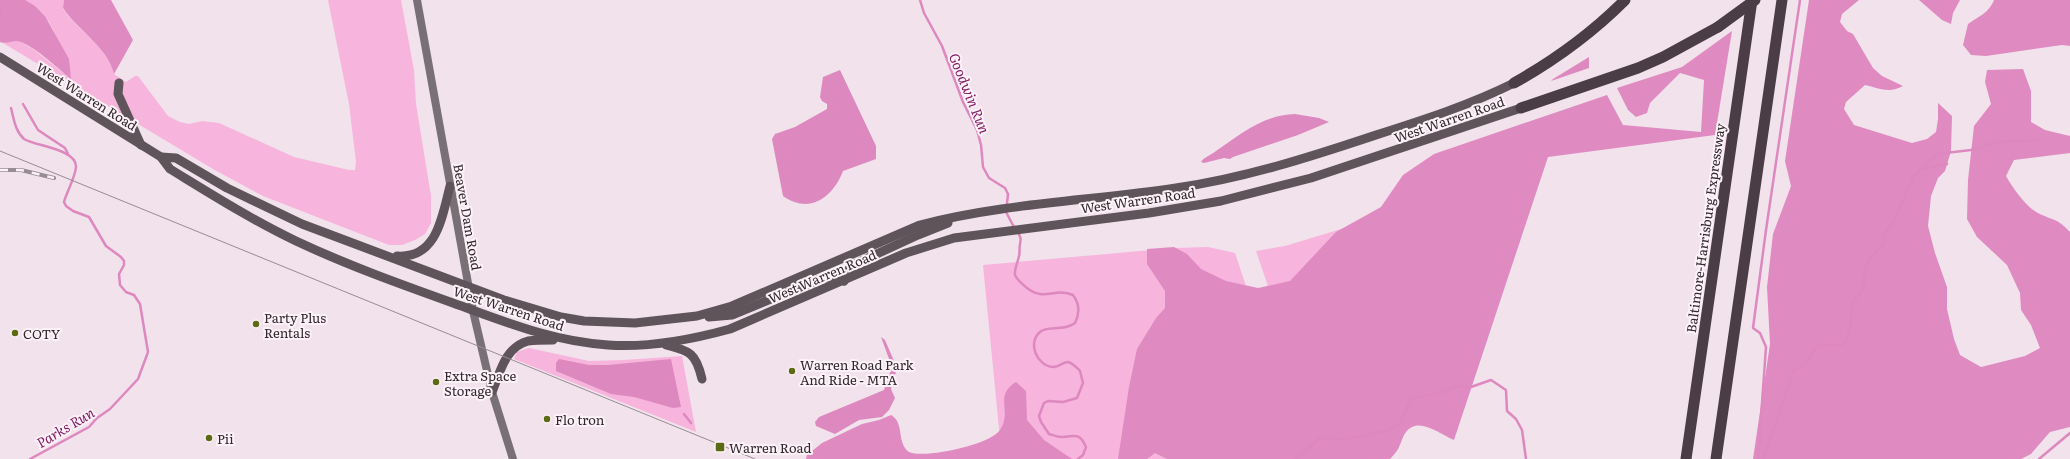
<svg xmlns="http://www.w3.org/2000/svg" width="2070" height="459" font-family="Literata,serif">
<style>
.green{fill:#f7b4dd}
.forest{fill:#df8ac1}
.water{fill:#dd88bf}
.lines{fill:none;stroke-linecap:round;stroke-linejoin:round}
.stream{stroke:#dd88bf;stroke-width:2.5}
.secondary{stroke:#797075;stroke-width:8}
.primary{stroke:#60545b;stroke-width:9}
.motorway{stroke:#4a3d45;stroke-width:11}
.tram{stroke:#978c93;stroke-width:1}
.rail-casing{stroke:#978c93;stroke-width:4}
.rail{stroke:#fef1f8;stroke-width:2.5;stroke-dasharray:8;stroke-linecap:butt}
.motorway-bridge{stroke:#4a3d45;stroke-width:11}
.poi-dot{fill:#5b6a13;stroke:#fef1f8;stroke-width:1.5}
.labels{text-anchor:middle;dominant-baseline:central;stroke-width:4;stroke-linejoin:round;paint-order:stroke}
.street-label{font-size:13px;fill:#2f292d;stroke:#fef1f8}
.poi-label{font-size:13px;fill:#2f292d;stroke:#fef1f8;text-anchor:start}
.water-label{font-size:14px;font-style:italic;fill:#811e66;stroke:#fef1f8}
</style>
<rect width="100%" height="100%" fill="#f2e2ec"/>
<g class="green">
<path d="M25,0H64L63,9C78,31 107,46 114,74L126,82L135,76H138L168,116L180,122L189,124L202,121L219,123L294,157L349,170H355L356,162L349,104L328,0H401L414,70L416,104L431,196V223L425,234L415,240L402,245H389L263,196L213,169L3,43L19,41L33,49L70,78C63,58 58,32 44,15C38,8 29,6 25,0Z"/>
<polygon points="1401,211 1381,459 1002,459 983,265 1174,248 1208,247 1235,253 1254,310 1268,286 1256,251 1285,246"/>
<polygon points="529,348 589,361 624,360 682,356 696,432 514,359 517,352"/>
</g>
<g class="forest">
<path d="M0,0H25L35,6L45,16L69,59L71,79C55,66 39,50 21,42C14,39 7,45 0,42Z"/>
<path d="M64,0H111L133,40L114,74C107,46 78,31 63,8Z"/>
<path d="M1809,0H1859L1842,14L1840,22L1847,31L1853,34L1873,68L1882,76L1903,86C1889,94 1879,88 1865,85L1846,102L1844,109L1854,125L1912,143L1927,139L1936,132L1938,119V103L1952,116L1951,151L1945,171L1938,178L1931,196L1928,226L1935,253L1947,287V309L1954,339L1960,355L1981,367L2025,356L2040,348L2031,325L2021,310L2020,293L2007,265L1977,237L1967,219L1968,180L1974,126L1991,104L1985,82L1987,70L2023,69L2031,91V122L2045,130L2070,136V153L2014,160L2006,176C2012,187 2027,208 2038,213C2054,221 2057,218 2070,232V427L2050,432L2031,454L2021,459H1753L1770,344L1767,287L1773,234L1791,186L1785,161Z"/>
<polygon points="1919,0 1960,0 1953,13 1951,24 1942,20"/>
<path d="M1994,0H2070V46L2062,45L1986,56L1971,55L1963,45L1968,24C1979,16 1989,13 1994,0Z"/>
<path d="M1732,31L1715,135L1548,157L1454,440C1438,433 1416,414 1404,435C1399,446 1400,449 1390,459H1167L1155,453L1147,459H1118L1129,387L1137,349L1156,318L1165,308V291L1147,264V249L1174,247L1187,254L1201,269L1226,281L1258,288L1290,281L1336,232L1381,207L1403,175L1434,154L1607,95L1623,125L1701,132L1704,80L1680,73L1650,103L1647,113L1636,117L1628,110L1617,88L1682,67Z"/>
<path d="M1016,382L1026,391L1027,420L1044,440L1072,459H806L807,455L822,443L862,424L879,420L891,415C893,416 896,419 897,421C902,430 899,445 909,452C924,459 990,445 1000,430C1013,411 993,396 1016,382Z"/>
</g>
<g class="water">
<polygon points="1589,57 1589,68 1551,81 1553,79"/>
<path d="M840,70L876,146V159L843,171C833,197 810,215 783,196L772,139L775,134L795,127L827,109V104L822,101L820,97L823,77Z"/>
<path d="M1295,114L1319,118L1329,122L1298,135L1233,157L1230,159L1224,158L1204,163L1201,162C1204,157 1211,155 1216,151C1241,134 1263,115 1295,114Z"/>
<polygon points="881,337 885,340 897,368 891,389 895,398 889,410 882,417 859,420 835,434 816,426 815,422 819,417 884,390 892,367"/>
<polygon points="559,359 589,365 608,365 671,359 681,407 673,408 634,397 611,394 556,371 556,363"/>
</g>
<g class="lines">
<g class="stream">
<polyline points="920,0 924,13 942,46 963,102 977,130 981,145 983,167 989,178 1005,188 1008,194 1006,212 1015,229"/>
<polyline points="0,11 1,15"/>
<polyline points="23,104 38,130 65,148 68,154"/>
<path d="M11,108C14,119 15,131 24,139C35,146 77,149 76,167C75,178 67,191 64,202L66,206L73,211L89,217L106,246L121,257L124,261V265L119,274L120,285L126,292L134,295L140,304L148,352L138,379L110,409L97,418L89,427L30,459"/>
<polyline points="1921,169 1947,164"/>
<path d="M1018,233C1021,237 1021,239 1020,244C1019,248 1020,253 1019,256C1015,274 1009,273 1027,288C1045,302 1054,287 1073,295C1079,303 1080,313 1075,323C1063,332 1048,325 1040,332C1027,343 1037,366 1053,367C1059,367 1063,362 1068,362C1073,363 1077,368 1080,371L1083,383L1077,398L1063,402L1048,401L1044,403L1039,416L1041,422L1049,434C1053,435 1057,437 1062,437C1075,437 1079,431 1086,447L1083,455L1078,459"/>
<polyline points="684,414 691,423"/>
<polyline points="1296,459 1320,438 1338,439 1352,438 1390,430 1400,423 1409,403 1413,398 1441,393 1456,386 1471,387 1491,380 1506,390 1507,411 1516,419 1522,430 1526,459"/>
<polyline points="1758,459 1766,347 1760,333 1753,328 1766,230 1800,0"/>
<polyline points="1763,459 1794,370 1804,366 1818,345 1841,345 1846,342 1851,323 1852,303 1863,290 1865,271 1868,261 1884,244 1883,236 1893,222 1914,176 1937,154 1971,150 1997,142 2037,140"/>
<polyline points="2039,459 2070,433"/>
</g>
<polyline class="secondary" points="417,0 473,311 492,392 513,459"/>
<g class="primary">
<path d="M0,57L161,157L170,169C211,194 252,220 296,241C347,265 400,284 453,303C506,322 551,341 608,345C649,348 690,340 730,329L906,253L954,238L1149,213L1221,201L1311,178L1521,108"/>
<polyline points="119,83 118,94 141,145"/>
<path d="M161,157L176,158L227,188L302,224L504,300L561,317L584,321L635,323L697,316L732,306L920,225C1003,203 1091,201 1176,188C1245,178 1310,157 1376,135C1423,120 1470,105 1514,83"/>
<path d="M397,256C437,259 442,217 450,186"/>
<polyline points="844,281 849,269 857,263 918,235 948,223"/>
<polyline points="709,317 732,315 820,279 831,277 844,281"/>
<path d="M666,345C690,351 696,353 702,379"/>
<path d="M492,392C500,373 505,347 528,341C536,340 545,340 553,340"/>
</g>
<g class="motorway">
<path d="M1514,83C1555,60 1592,33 1625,0"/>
<polyline points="1521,108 1638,68 1663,57 1718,27"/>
<polyline points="1686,459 1752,0"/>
<polyline points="1716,459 1782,0"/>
</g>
<polyline class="tram" points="0,151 755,459"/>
<g class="rail-casing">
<polyline id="rail" points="0,170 21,170 54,178"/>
</g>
<use href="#rail" class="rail"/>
<polyline class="motorway-bridge" points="1718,27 1755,0"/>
</g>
<g class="poi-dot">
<circle cx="256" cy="324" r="4"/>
<circle cx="15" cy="333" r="4"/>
<circle cx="792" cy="371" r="4"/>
<circle cx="436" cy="382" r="4"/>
<circle cx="547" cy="419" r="4"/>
<circle cx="209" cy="438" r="4"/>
<rect x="715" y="442" width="10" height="10" rx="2"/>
</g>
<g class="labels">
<g class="street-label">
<text transform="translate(87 96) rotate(32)">West Warren Road</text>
<text transform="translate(1449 119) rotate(-19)">West Warren Road</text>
<text transform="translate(1138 200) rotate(-8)">West Warren Road</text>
<text transform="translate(468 217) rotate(80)">Beaver Dam Road</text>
<text transform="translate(1705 228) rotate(-82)">Baltimore-Harrisburg Expressway</text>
<text transform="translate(822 276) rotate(-23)">West Warren Road</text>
<text transform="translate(509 308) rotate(18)">West Warren Road</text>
</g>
<g class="poi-label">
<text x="264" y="317">Party Plus<tspan x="264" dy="15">Rentals</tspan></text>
<text x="23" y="333">COTY</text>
<text x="800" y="364">Warren Road Park<tspan x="800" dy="15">And Ride - MTA</tspan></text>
<text x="444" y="375">Extra Space<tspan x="444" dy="15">Storage</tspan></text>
<text x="555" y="419">Flo tron</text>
<text x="217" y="438">Pii</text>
<text x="729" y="447">Warren Road</text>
</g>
<g class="water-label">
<text transform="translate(970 93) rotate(68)">Goodwin Run</text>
<text transform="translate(65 427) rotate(-31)">Parks Run</text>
</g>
</g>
</svg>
